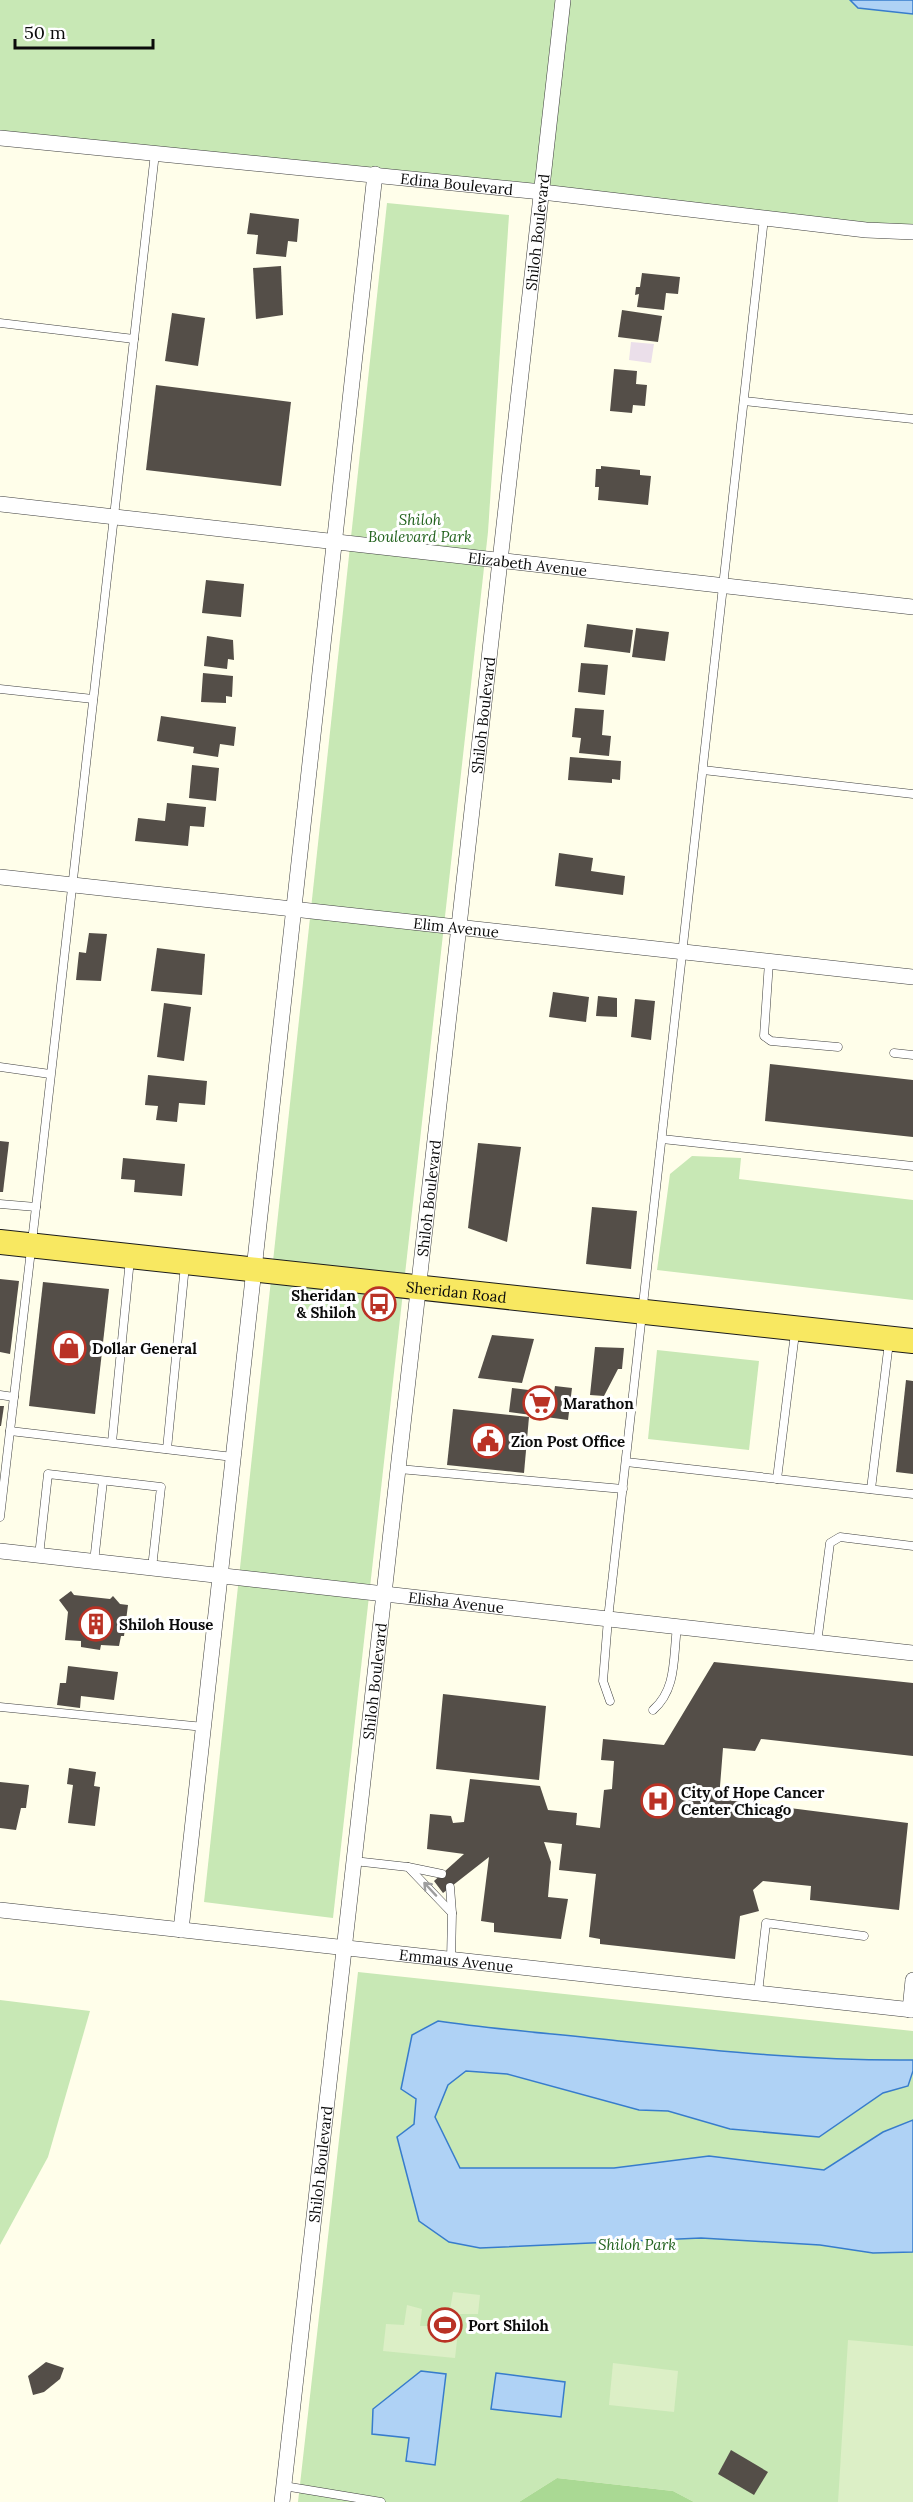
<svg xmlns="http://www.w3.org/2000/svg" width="913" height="2502" font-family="Lora,serif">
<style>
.industrial{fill:#ebdfea}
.green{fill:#c8e8b5}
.forest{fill:#aad994}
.pitch{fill:#dcefc6}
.water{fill:#afd2f5;stroke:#377ccc;stroke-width:1.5}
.building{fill:#544e48}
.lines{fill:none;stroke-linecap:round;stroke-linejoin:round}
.service-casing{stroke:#3e3e3e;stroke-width:9}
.minor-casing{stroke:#3e3e3e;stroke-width:16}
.primary-casing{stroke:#1c1c1c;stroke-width:26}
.service{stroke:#fff;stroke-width:8}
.minor{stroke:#fff;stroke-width:15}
.primary{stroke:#f8e861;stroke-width:24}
.oneway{stroke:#9d9d9d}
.labels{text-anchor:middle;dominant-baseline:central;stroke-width:6;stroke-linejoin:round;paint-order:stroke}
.street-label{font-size:15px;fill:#0b0b0b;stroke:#fff}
.park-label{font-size:15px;font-style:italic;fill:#22621d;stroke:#fff}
.poi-label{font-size:15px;font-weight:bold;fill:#0b0b0b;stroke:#fff;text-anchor:start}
</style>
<rect width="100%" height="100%" fill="#fffeea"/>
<polygon class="industrial" points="631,342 654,344 651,363 629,360"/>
<g class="green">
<polygon points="0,0 913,0 913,232 0,138"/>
<polygon points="387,203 509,215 488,532 333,1918 204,1902"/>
<polygon points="692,1156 741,1158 739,1179 913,1200 913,1300 657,1270 670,1174"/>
<polygon points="657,1350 759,1361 749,1450 648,1439"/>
<polygon points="358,1972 913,2031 913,2502 694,2502 673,2491 557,2478 519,2502 298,2502"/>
<polygon points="0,2000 90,2011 48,2157 0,2245"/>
</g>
<polygon class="forest" points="557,2478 673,2491 694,2502 519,2502"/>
<g class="pitch">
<polygon points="453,2292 480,2295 478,2314 460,2314 455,2358 383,2351 386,2324 404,2325 407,2305 422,2309 420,2326 432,2326 433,2315 449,2316"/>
<polygon points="848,2340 913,2346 913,2502 838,2502"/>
<polygon points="613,2363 678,2371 674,2412 609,2405"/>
</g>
<g class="water">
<polygon points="850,0 913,0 913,14 858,8"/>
<path d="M438,2021C498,2030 558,2034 619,2041C717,2051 814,2061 913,2060V2071L908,2086L883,2093L819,2137L730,2129L668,2111L639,2110L507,2074L466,2071L448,2085L435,2117L460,2168H614L709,2156L824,2170L883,2132L913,2120V2252L873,2253L820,2245L701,2238L480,2248L449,2242L419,2221L397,2137L414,2124L416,2099L401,2089L412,2035Z"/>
<polygon points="421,2371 446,2374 435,2465 406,2461 409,2438 372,2434 373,2409"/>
<polygon points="496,2373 565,2382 561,2417 491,2409"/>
</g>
<g class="building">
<polygon points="250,213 299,219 297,242 288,241 286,257 256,254 258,235 247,234"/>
<polygon points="281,266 283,315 256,319 253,268"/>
<polygon points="642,273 680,277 678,294 666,293 664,310 637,307 639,294 635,295 636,287 640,287"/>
<polygon points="622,310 662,316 658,342 618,337"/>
<polygon points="172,313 205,318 198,366 165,361"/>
<polygon points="614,369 637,371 636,384 647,385 645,406 633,405 632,413 610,411"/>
<polygon points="156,385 291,402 281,486 146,470"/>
<polygon points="601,466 640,470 640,475 651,476 648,505 598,500 599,487 595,487 596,469 601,469"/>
<polygon points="206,580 244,584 241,617 202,613"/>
<polygon points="587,624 633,630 630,653 584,647"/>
<polygon points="636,628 669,632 665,661 632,657"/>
<polygon points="207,636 233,640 234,660 228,659 227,669 204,666"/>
<polygon points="581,663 608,665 605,695 578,692"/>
<polygon points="203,673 233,676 232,697 226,696 226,703 201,702"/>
<polygon points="575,708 604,710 602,735 611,736 609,756 579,753 581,738 572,737"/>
<polygon points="161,716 236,727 234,746 220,744 218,757 193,753 194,747 157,741"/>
<polygon points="570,757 621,761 620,780 612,779 612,783 568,780"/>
<polygon points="192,765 219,768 216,801 189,798"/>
<polygon points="167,803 206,807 204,827 190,826 188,846 135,841 138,818 165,821"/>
<polygon points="559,853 593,858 591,871 625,876 623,895 555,886"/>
<polygon points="89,933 107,934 101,981 76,980 79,952 86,953"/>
<polygon points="157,948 205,954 202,995 151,991"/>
<polygon points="553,992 589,997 586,1022 549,1017"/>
<polygon points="598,996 617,998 617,1017 596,1016"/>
<polygon points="635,999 655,1001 651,1040 631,1037"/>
<polygon points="164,1003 191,1007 184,1061 157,1057"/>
<polygon points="770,1064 913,1080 913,1137 765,1121"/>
<polygon points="148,1075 207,1081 205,1105 179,1103 177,1122 156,1120 158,1106 145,1105"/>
<polygon points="0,1141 9,1142 3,1192 0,1192"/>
<polygon points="478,1143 521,1147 507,1242 468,1228"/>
<polygon points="123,1158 185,1164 182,1196 134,1192 135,1180 121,1179"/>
<polygon points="592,1207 637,1211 631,1269 586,1264"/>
<polygon points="0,1279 19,1281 10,1354 0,1352"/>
<polygon points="43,1282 109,1289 95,1414 29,1406"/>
<polygon points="492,1335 534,1339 522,1383 478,1378"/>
<polygon points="595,1347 624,1348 622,1369 618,1369 604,1396 590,1395"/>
<polygon points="906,1380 913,1381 913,1474 896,1472"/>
<polygon points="555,1386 572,1388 568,1420 509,1412 512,1388 554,1393"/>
<polygon points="0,1406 4,1406 1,1426 0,1426"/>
<polygon points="453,1409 529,1417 524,1473 447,1465"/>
<polygon points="71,1591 74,1595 110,1599 113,1596 120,1604 128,1605 124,1636 121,1636 119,1646 101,1645 100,1650 81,1647 81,1641 65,1640 68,1612 59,1600"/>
<polygon points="714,1662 913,1683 913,1756 761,1739 755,1751 723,1748 719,1799 908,1823 899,1910 810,1900 811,1886 763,1881 753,1890 759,1911 740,1916 735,1959 600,1944 600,1939 589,1937 596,1874 559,1870 562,1844 544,1842 551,1862 548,1897 568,1899 561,1939 494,1932 494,1923 481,1921 489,1857 443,1893 434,1881 464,1854 427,1849 430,1814 451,1816 453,1823 464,1822 470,1779 540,1786 548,1810 577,1813 576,1825 600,1828 604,1790 612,1789 614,1761 601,1760 603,1739 664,1745"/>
<polygon points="68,1666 118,1672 114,1700 81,1696 80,1708 57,1705 60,1683 66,1683"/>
<polygon points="443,1694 546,1706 539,1780 436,1769"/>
<polygon points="69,1768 96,1772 94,1786 100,1787 95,1826 68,1823 73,1785 67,1784"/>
<polygon points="0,1782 29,1785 26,1808 21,1808 16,1830 0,1828"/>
<polygon points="46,2362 64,2368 60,2379 44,2392 33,2395 28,2376"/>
<polygon points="731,2450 768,2472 754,2495 718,2474"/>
</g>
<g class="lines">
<g class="service-casing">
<g id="service">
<polyline points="0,323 134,339"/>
<polyline points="744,401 913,419"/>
<polyline points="0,689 93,699"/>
<polyline points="703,770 913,794"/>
<polyline points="769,962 764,1036 771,1041 838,1047"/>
<polyline points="894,1053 913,1055"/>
<polyline points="0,1067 50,1074"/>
<polyline points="662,1139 913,1166"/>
<polyline points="0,1204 36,1207 0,1517"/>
<polyline points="36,1207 155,153"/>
<polyline points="0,1395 14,1397"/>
<polyline points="10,1431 233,1457"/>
<polyline points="112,1442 130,1259"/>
<polyline points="167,1449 185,1265"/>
<polyline points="626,1462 913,1494"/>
<polyline points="399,1469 623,1489"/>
<polyline points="777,1479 795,1333"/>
<polyline points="871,1489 889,1342"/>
<polyline points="39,1556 48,1474 161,1487 152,1568"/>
<polyline points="94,1562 103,1481"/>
<polyline points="817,1643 830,1543 840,1537 913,1546"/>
<polyline points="610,1701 603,1681 608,1619 764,218"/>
<polyline points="0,1707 204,1727"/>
<path d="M653,1710C677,1689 673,1658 677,1627"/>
<polyline points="354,1861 408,1867 452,1913 451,1960"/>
<polyline points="408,1867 442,1874"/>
<polyline points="450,1887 452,1913"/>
<polyline points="758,1993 766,1923 864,1936"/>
<polyline points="284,2486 381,2502"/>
</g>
</g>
<g class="minor-casing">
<g id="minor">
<path id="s1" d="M0,138L542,192L866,230L913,232"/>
<path id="s2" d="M0,504L913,607"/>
<path id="s3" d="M0,877L913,977"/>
<path id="s4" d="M0,1551L913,1653"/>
<path id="s5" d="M0,1910L913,2010"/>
<polyline points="181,1930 375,174"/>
<polyline points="910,2010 913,1980"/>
<path id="s6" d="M282,2502L563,0"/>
</g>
</g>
<g class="primary-casing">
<g id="primary">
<path id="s7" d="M0,1242L913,1341"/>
</g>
</g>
<use href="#service" class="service"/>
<use href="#minor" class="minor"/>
<use href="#primary" class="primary"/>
</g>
<defs><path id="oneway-shaft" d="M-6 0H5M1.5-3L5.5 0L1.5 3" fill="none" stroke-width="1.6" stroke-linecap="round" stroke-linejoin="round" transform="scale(1.5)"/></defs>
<use class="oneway" href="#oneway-shaft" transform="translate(430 1889) rotate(-133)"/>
<defs>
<g id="bus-ring" transform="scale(1.725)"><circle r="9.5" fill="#fff" stroke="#ba3225" stroke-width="1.5"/><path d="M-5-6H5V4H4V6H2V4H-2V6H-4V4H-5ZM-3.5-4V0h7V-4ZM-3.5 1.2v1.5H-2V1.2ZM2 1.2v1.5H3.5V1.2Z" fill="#ba3225"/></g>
<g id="shop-ring" transform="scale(1.725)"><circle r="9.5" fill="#fff" stroke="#ba3225" stroke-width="1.5"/><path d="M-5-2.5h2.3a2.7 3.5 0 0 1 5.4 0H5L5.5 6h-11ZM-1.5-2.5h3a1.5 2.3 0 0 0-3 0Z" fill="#ba3225"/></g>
<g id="supermarket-ring" transform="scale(1.725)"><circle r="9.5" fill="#fff" stroke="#ba3225" stroke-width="1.5"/><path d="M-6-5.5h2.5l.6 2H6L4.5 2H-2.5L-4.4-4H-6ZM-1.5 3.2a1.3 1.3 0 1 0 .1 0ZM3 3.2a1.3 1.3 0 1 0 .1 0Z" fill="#ba3225"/></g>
<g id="civic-ring" transform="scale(1.725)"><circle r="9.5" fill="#fff" stroke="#ba3225" stroke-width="1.5"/><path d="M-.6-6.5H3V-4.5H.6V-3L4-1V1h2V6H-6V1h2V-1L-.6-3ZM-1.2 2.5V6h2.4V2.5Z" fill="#ba3225"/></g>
<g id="building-ring" transform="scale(1.725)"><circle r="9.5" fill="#fff" stroke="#ba3225" stroke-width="1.5"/><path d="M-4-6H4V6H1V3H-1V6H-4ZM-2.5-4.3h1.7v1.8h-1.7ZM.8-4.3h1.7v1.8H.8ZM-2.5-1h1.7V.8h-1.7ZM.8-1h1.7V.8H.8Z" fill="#ba3225"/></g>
<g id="hospital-ring" transform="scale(1.725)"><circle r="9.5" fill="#fff" stroke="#ba3225" stroke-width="1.5"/><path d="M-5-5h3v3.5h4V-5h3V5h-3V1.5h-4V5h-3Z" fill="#ba3225"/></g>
<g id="stadium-ring" transform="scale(1.725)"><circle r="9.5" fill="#fff" stroke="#ba3225" stroke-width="1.5"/><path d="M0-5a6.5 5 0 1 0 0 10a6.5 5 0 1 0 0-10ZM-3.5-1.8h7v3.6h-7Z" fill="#ba3225"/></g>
</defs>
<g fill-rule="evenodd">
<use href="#bus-ring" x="379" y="1304"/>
<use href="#shop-ring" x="69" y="1348"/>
<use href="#supermarket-ring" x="540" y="1403"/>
<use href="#civic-ring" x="488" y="1441"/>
<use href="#building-ring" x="96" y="1624"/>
<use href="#hospital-ring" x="658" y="1801"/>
<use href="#stadium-ring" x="445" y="2325"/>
</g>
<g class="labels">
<g class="street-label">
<text stroke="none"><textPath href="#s1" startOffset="459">Edina Boulevard</textPath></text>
<text stroke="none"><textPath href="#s6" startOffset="2284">Shiloh Boulevard</textPath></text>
<text stroke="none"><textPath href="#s2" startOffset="531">Elizabeth Avenue</textPath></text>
<text stroke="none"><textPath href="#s6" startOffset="1798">Shiloh Boulevard</textPath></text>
<text stroke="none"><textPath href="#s3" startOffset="459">Elim Avenue</textPath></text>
<text stroke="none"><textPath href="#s6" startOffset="1312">Shiloh Boulevard</textPath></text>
<text stroke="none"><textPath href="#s7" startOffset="459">Sheridan Road</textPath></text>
<text stroke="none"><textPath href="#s4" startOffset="459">Elisha Avenue</textPath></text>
<text stroke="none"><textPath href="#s6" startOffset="826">Shiloh Boulevard</textPath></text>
<text stroke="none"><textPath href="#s5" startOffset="459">Emmaus Avenue</textPath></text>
<text stroke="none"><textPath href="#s6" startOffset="340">Shiloh Boulevard</textPath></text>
</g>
<g class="park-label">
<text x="420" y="519">Shiloh<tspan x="420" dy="17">Boulevard Park</tspan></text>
<text x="637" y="2244">Shiloh Park</text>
</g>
<g class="poi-label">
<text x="356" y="1295" text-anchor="end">Sheridan<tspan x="356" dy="17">&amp; Shiloh</tspan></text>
<text x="92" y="1348">Dollar General</text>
<text x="563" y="1403">Marathon</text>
<text x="511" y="1441">Zion Post Office</text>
<text x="119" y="1624">Shiloh House</text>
<text x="681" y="1792">City of Hope Cancer<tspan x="681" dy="17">Center Chicago</tspan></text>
<text x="468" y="2325">Port Shiloh</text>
</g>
</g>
<path d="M15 39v9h138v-9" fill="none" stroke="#0b0b0b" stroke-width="3"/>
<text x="24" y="39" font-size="18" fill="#0b0b0b" stroke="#ffffff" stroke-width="4.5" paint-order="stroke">50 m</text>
</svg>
